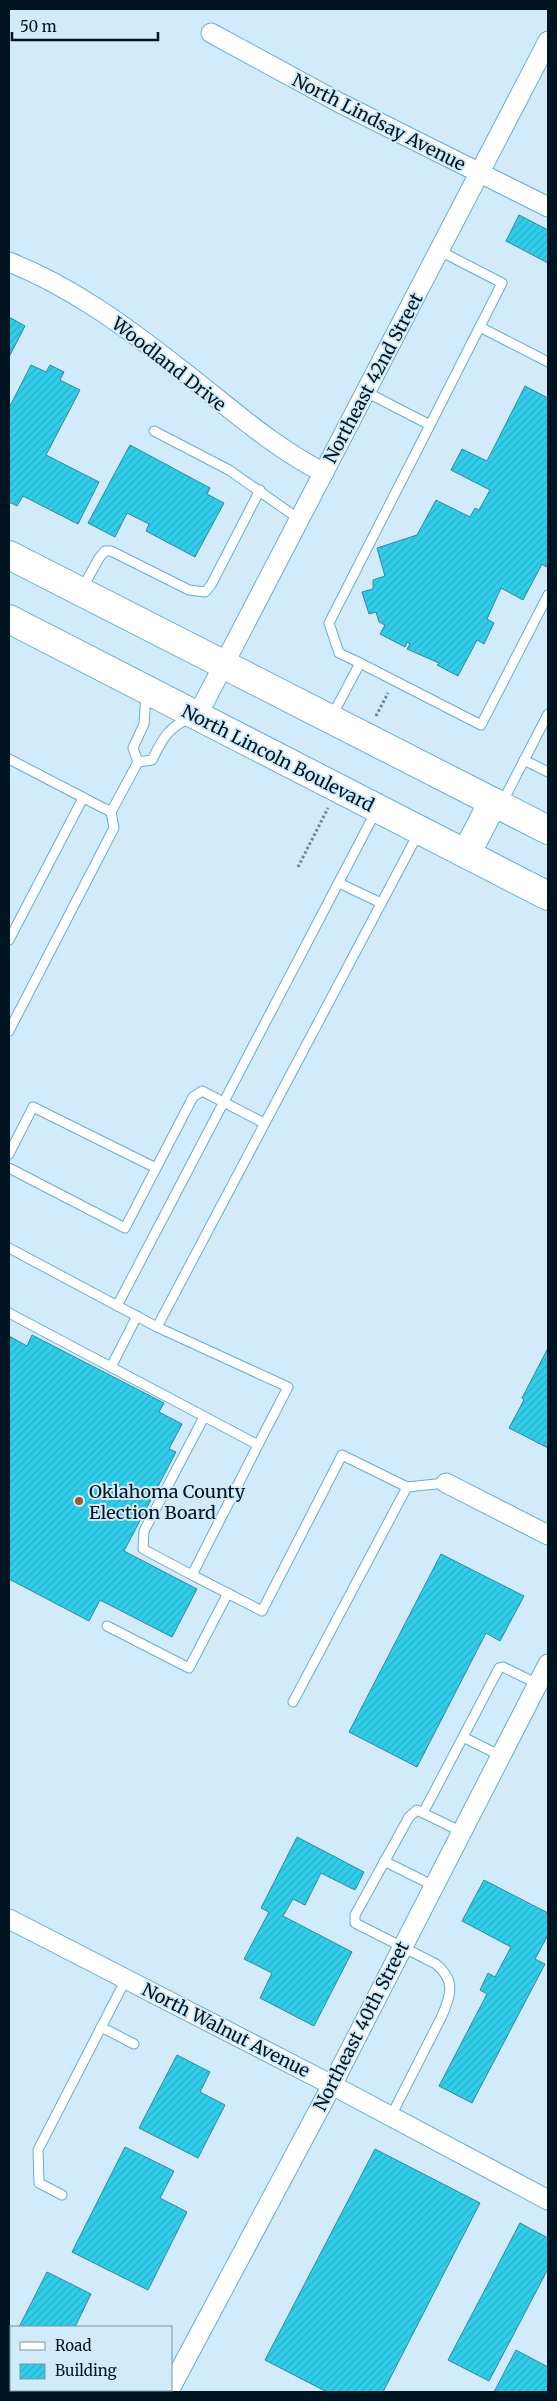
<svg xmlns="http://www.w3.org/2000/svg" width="557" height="2401" font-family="Merriweather,serif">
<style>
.building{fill:url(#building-hatch);stroke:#2f899b}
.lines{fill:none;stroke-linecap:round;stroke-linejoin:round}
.lane-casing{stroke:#69add2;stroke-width:11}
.street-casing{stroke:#69add2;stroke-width:21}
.primary-casing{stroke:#69add2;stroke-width:30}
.path{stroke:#6d8493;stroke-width:3;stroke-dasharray:2.5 2.5;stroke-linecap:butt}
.lane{stroke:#fff;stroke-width:9}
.street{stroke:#fff;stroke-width:19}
.primary{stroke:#fff;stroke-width:28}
.poi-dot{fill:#9e5b2a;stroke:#d1ebfb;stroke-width:2}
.labels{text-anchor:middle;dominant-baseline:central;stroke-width:4;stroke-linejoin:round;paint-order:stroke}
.street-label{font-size:18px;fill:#001421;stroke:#d1ebfb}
.poi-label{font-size:18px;fill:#001421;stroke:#d1ebfb;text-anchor:start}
</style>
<defs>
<pattern id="building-hatch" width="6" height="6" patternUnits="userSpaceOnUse" patternTransform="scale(1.25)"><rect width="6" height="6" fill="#31ceeb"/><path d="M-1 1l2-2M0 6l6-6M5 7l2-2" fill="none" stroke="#2ab0c9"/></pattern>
</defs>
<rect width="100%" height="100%" fill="#d1ebfb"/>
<g class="building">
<polygon points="519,215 548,230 548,263 506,241"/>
<polygon points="9,317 25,326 9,357"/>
<polygon points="31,365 46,372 50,365 64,372 60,380 80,390 46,455 99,482 78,524 23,496 17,506 9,502 9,408"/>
<polygon points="525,386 548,398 548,563 546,567 542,564 523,600 501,588 487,619 494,623 484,644 477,640 458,676 437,665 439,663 407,649 410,644 407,642 405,647 380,634 385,625 379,622 376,612 369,614 362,592 373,589 373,580 385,576 377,548 417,535 436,500 470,517 475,508 479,510 490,490 451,470 462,449 487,461"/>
<polygon points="130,445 210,488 207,494 224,503 195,557 146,531 149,524 127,513 115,537 88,523"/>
<polygon points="32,1335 164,1403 159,1412 182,1424 169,1449 176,1452 124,1551 197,1589 172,1637 100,1600 89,1621 9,1579 9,1336 27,1346"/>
<polygon points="548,1348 548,1448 509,1428 524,1400 522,1398"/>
<polygon points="441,1554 524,1596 500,1641 486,1633 417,1767 349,1732"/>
<polygon points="297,1837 364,1872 355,1890 321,1873 305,1905 293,1899 283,1916 352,1952 314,2026 260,1998 272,1973 244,1959 269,1912 261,1908"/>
<polygon points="484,1880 548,1913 548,1935 535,1959 545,1964 472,2103 439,2086 487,1994 480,1990 488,1973 495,1977 511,1947 462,1921"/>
<polygon points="177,2055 210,2072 200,2092 225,2105 198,2158 139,2128"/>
<polygon points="125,2147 174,2171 160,2198 187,2212 148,2290 72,2252"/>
<polygon points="375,2149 480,2203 383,2392 327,2392 265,2360"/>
<polygon points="520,2223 548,2238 548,2269 489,2381 448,2360"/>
<polygon points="47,2272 91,2294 75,2327 19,2327"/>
<polygon points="11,2344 11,2390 113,2390 112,2392 10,2392 9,2349"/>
<polygon points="516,2350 548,2367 548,2392 494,2392"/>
</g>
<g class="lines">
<g class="lane-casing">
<g id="lane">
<polyline points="480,327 548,362"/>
<polyline points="366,392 430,425 502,283 440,251"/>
<polyline points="154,431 229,470 299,519"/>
<polyline points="82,589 99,558 105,551 111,551 189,590 205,592 211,585 260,490"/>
<polyline points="360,663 481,725 548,595"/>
<polyline points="332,716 360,663 339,653 329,623 430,425"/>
<polyline points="9,759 111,812"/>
<polyline points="524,760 548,772"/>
<path d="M138,762L152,760C162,740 168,727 189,719"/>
<polyline points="502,803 548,714"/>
<polyline points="339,883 381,903"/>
<polyline points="9,940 83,798"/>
<polyline points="9,1031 114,828 111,812 138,762 133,748 144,724 146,694"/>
<polyline points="9,1154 33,1107 156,1168"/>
<polyline points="9,1168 125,1228 193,1097 202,1091 264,1123"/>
<polyline points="9,1248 157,1327 288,1387 258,1445 9,1313"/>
<polyline points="117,1306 376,811"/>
<polyline points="157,1327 419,832"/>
<polyline points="111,1367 137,1316"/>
<polyline points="204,1417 144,1531 143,1549 192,1575 258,1445"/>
<polyline points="407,1487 446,1483"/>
<polyline points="192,1575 262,1611 342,1455 407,1487 293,1702"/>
<polyline points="107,1626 189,1668 228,1593"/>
<polyline points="463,1737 499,1668 503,1667 538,1684"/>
<polyline points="423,1813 463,1737 501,1756"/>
<polyline points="384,1861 434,1886"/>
<polyline points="101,2027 134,2044"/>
<path d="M391,2116L442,2016C451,1994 456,1981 436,1964L355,1923V1915L409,1817L417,1810L462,1832"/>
<polyline points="62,2195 39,2183 38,2150 126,1979"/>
</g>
</g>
<g class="street-casing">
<g id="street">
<polyline points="211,33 340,103 548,207"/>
<path d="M9,262C70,286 125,326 176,366C226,404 268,444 324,473"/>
<polyline points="197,716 548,41"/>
<polyline points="446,1483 548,1535"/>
<polyline points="9,1919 332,2085 548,2200"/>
<polyline points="171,2387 332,2085 548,1664"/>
</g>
</g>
<g class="primary-casing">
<g id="primary">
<polyline points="9,555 548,830"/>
<polyline points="9,619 548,896"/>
<polyline points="466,854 493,802"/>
</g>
</g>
<g class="path">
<polyline points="376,716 388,693"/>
<polyline points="298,867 328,808"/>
</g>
<use href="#lane" class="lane"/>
<use href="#street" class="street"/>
<use href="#primary" class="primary"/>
</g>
<circle class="poi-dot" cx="79" cy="1501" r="5"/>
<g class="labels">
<g class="street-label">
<text transform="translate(379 122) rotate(27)">North Lindsay Avenue</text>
<text transform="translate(169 364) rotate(38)">Woodland Drive</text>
<text transform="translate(373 378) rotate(-62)">Northeast 42nd Street</text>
<text transform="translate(278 758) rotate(27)">North Lincoln Boulevard</text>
<text transform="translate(361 2026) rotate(-63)">Northeast 40th Street</text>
<text transform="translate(226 2030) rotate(27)">North Walnut Avenue</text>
</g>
<g class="poi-label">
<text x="89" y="1491">Oklahoma County<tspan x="89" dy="21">Election Board</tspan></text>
</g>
</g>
<rect width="557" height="2401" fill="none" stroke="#001421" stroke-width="20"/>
<rect x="10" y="2326" width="162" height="65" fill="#d1ebfb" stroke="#7d95a4"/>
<rect x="20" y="2342" width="25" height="8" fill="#ffffff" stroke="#7d95a4"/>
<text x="55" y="2351" font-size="15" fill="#001421">Road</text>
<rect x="20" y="2364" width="25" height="15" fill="url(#building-hatch)" stroke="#7d95a4"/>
<text x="55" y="2376" font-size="15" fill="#001421">Building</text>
<path d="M12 32v8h146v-8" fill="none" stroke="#001421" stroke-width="2.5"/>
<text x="20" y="32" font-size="15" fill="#001421" stroke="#d1ebfb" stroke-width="4" paint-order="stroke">50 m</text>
</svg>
